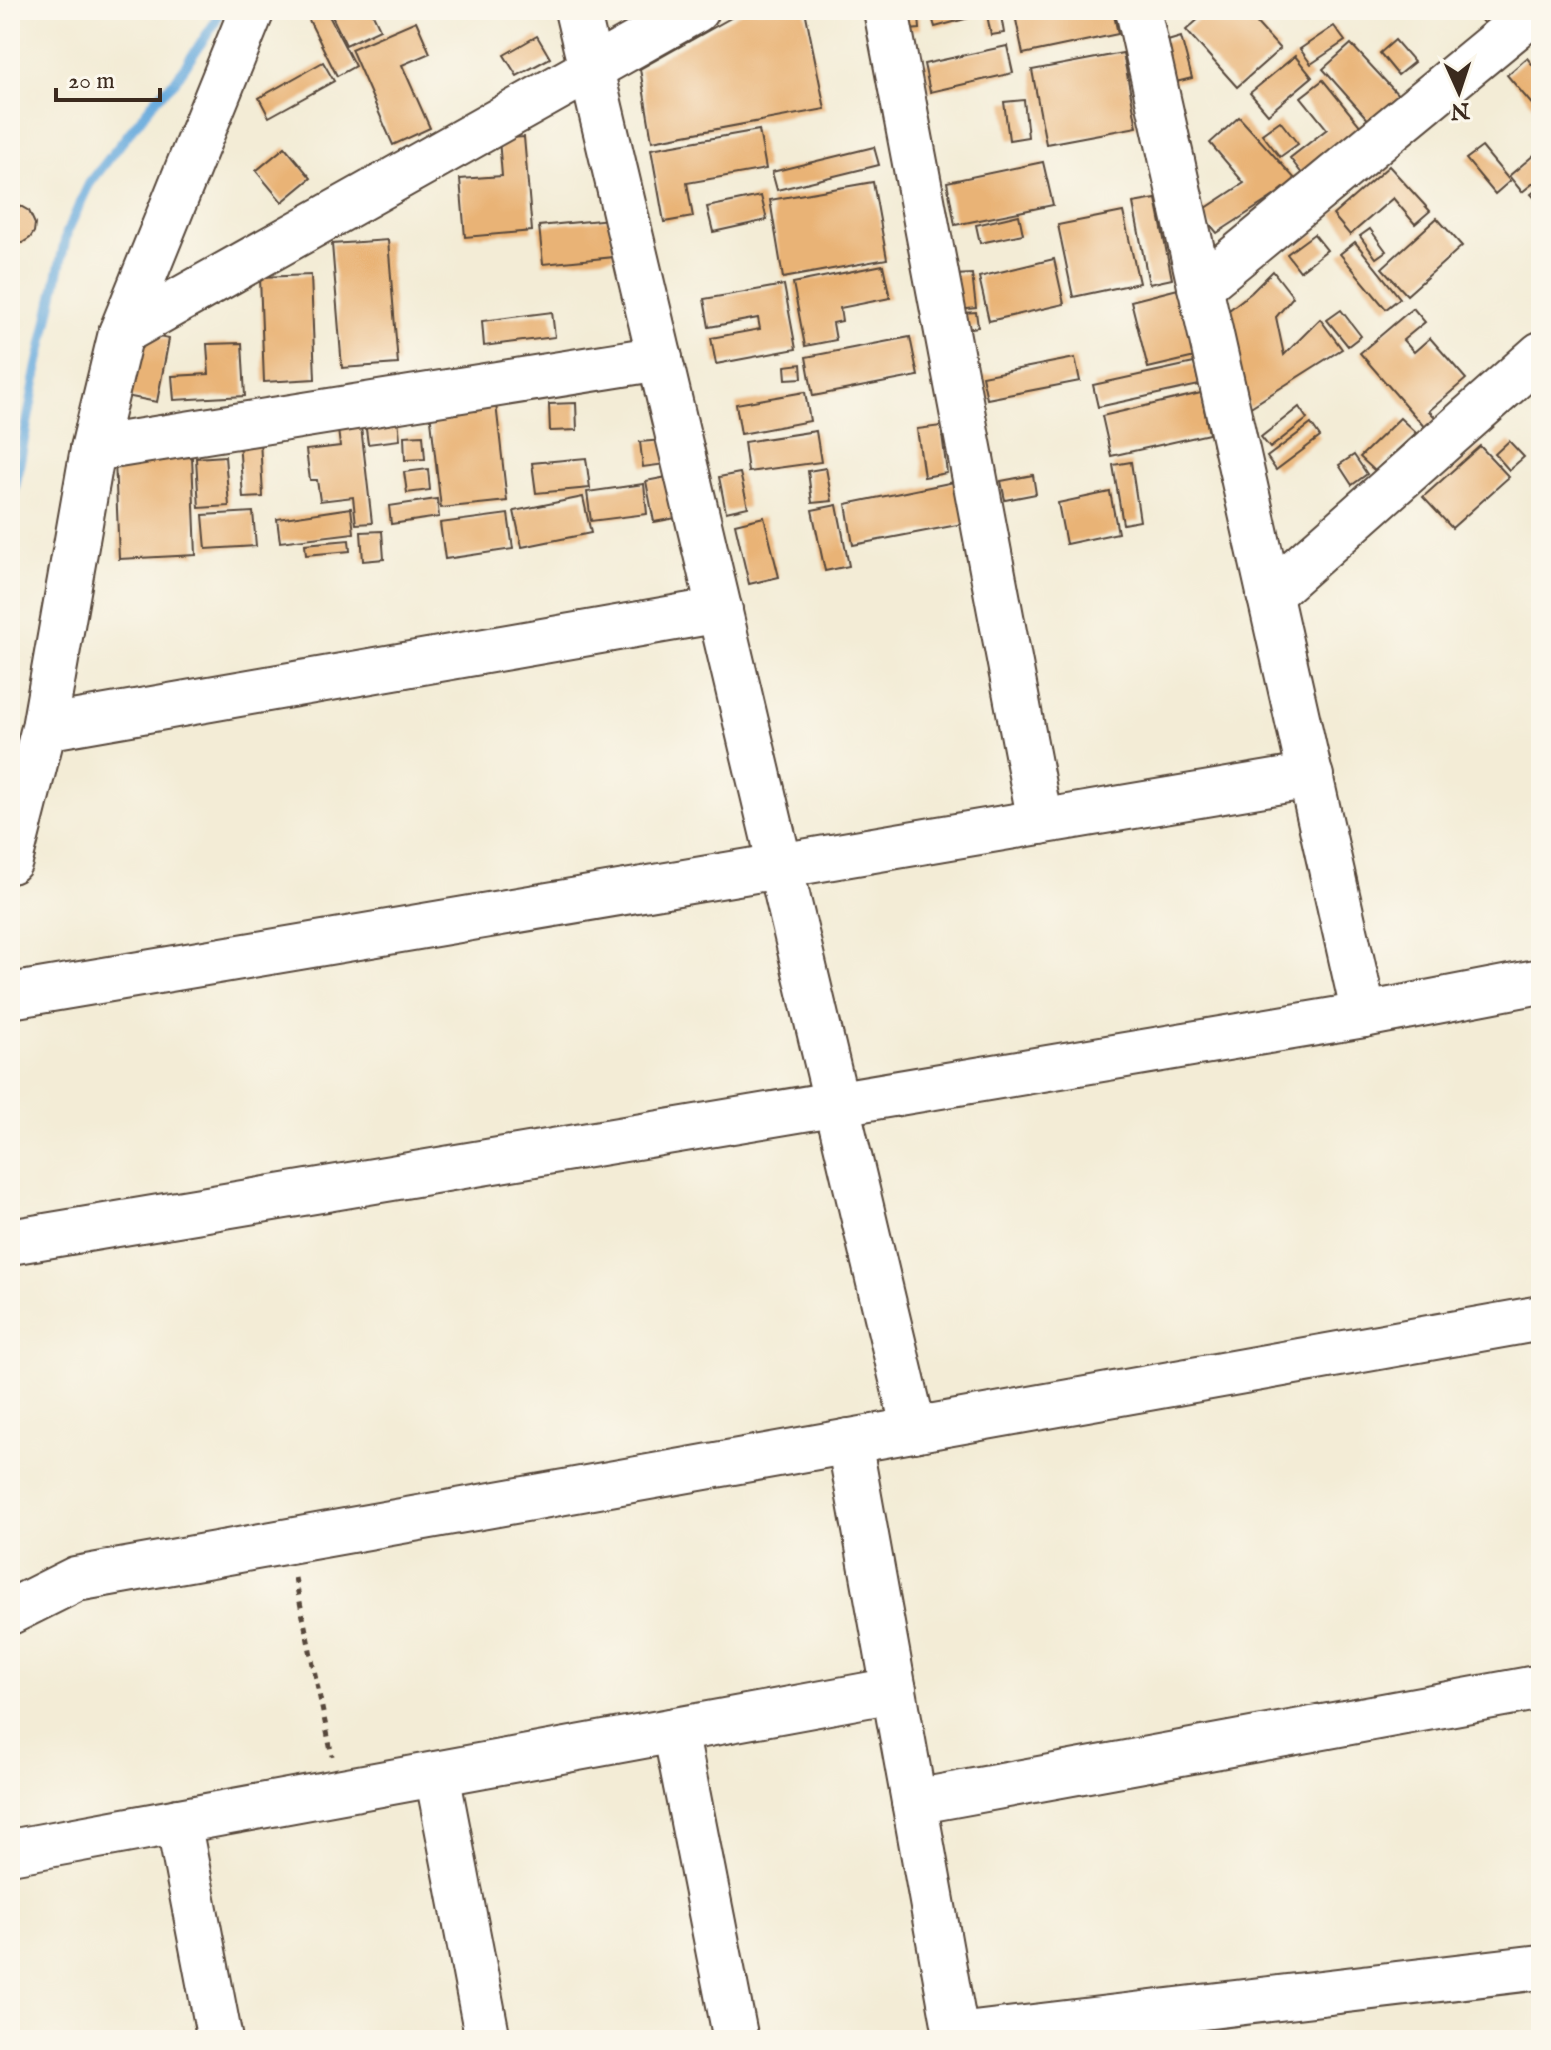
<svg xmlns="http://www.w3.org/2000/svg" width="1551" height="2050" font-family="'IM FELL English',serif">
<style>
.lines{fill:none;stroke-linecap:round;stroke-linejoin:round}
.stream{stroke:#69abdd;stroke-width:10}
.building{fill:#e9b376}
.minor-casing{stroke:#57473a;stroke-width:48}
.path{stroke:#57473a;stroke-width:5;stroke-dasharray:6 6;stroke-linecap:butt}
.minor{stroke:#fff;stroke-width:44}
</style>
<rect width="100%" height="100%" fill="#fbf7ec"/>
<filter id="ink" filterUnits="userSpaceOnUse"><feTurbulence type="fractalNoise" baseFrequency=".0125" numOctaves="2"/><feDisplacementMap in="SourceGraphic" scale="16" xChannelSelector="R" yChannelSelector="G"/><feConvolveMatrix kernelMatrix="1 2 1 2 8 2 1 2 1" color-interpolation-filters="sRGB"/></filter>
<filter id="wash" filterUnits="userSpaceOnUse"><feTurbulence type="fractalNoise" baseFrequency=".006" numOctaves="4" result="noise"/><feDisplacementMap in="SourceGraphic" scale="32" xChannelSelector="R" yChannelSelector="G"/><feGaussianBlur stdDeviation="1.8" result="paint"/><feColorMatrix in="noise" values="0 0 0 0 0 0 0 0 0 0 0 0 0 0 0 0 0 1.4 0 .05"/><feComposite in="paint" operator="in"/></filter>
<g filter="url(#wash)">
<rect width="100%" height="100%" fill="#f3ecd6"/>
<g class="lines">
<polyline class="stream" points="10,513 37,371 67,232 89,184 156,99 175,81 214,24 220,10"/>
</g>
<g id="blocks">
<g class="building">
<polygon points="304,10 326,10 355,66 337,76"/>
<polygon points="329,10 371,10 380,29 346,45"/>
<polygon points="620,10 652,10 652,11 623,19"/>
<polygon points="745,10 805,10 825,109 652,141 640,69"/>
<polygon points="945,10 978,10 980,15 935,27 931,14"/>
<polygon points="986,10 1000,10 1004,33 991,35"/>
<polygon points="1014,10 1113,10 1118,34 1023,54"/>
<polygon points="1209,10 1245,10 1280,49 1237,87 1186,30"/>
<polygon points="1473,10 1503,10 1485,25"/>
<polygon points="919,17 920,29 896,31 895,19"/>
<polygon points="416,21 430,53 402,65 430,128 393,145 351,49"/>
<polygon points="1334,26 1345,41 1311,64 1300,49"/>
<polygon points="537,36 550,58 517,76 504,55"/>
<polygon points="1181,37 1192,78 1172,83 1161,43"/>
<polygon points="1395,40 1414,62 1398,75 1380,53"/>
<polygon points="1351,44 1401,98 1372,124 1323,69"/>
<polygon points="1007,46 1013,73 930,92 924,64"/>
<polygon points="1123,53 1137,127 1046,144 1032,70"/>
<polygon points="1295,56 1312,77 1268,114 1250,93"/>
<polygon points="1527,58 1541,75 1541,115 1507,75"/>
<polygon points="323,62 334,81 269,117 259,98"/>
<polygon points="1323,80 1366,133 1306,179 1290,158 1327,129 1301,97"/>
<polygon points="1024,100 1028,137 1009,140 1004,102"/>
<polygon points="1239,117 1297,181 1217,233 1200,212 1244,183 1210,143"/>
<polygon points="1280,121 1298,144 1280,157 1262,134"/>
<polygon points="759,130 766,169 687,183 693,217 664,222 651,149"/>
<polygon points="524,137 532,231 465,237 460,179 502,176 499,139"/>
<polygon points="285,147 311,178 282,202 256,171"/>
<polygon points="874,147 879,165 777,190 772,172"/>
<polygon points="1482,147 1510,181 1495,194 1466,159"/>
<polygon points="1541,149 1541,177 1522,192 1509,176"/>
<polygon points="1043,162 1053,205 955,225 947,182"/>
<polygon points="1389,166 1430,211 1415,224 1393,198 1350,235 1333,215"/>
<polygon points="873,182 887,259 783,278 770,200"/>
<polygon points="1541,186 1541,205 1531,194"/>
<polygon points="761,196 767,220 713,232 707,207"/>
<polygon points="1156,199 1172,279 1149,284 1133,203"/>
<polygon points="15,206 22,207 29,211 35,224 34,232 30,238 22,243 14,244 10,242 10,207"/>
<polygon points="1123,212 1139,283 1073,297 1058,225"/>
<polygon points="1019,215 1023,234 980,243 976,225"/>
<polygon points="1437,218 1462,246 1407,295 1382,268"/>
<polygon points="610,219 614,257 543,264 539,226"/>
<polygon points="1370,229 1386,251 1376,258 1360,236"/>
<polygon points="1314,234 1327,250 1300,271 1287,254"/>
<polygon points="388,240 398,364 342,368 332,244"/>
<polygon points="1355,242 1400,298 1386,309 1340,254"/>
<polygon points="1054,259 1064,304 989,321 979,277"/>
<polygon points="883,265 890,298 840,308 842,321 833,323 836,340 805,346 793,283"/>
<polygon points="1273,271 1293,297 1276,317 1284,355 1320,319 1342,349 1249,408 1224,314 1251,293"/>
<polygon points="972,274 976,308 958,310 955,275"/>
<polygon points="311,275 315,379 264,382 260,277"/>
<polygon points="784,285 796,349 716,364 711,338 760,329 758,318 709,327 704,299"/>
<polygon points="1178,289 1195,357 1148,368 1131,301"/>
<polygon points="1541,296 1541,313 1533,304"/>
<polygon points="1413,308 1425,322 1403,340 1414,352 1430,338 1466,379 1429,411 1437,419 1426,429 1360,353"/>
<polygon points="1341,310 1361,336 1348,346 1327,320"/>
<polygon points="552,312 555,337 484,346 482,321"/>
<polygon points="976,312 978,327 966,329 963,313"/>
<polygon points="138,333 169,339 157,402 126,396"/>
<polygon points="910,337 918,376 813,396 806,357"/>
<polygon points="242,343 245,396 174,400 172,376 209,374 207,344"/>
<polygon points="1075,358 1080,381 987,399 982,376"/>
<polygon points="1194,363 1199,385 1098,407 1093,385"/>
<polygon points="801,364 802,378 786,379 785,366"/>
<polygon points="805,392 810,421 741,434 736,404"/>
<polygon points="1201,393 1209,434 1111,456 1102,416"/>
<polygon points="576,403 577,430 550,431 549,404"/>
<polygon points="496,404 507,501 441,508 430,411"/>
<polygon points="1299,407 1307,419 1270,448 1261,437"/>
<polygon points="360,418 372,523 356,524 353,497 320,501 317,480 310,480 306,450 340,446 337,421"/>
<polygon points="398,418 400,440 368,444 365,422"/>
<polygon points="1400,418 1416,433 1375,471 1360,457"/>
<polygon points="1311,424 1320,437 1276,470 1267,457"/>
<polygon points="941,426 947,473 924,477 917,429"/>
<polygon points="816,431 821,462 748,472 744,442"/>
<polygon points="423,435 425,459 405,460 404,436"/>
<polygon points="260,439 263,497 243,498 239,440"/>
<polygon points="663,440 666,464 643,467 640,442"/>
<polygon points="1509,441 1524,457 1509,470 1495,454"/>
<polygon points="1480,446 1509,477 1452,528 1423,497"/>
<polygon points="1354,455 1367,474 1352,485 1339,465"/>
<polygon points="225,456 229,506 199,508 196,458"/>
<polygon points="192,457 196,555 119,559 115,460"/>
<polygon points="586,458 590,488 536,493 532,463"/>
<polygon points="1131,462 1140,521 1123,524 1113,465"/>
<polygon points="826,468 832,501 812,503 808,471"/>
<polygon points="428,469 430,490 407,493 404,472"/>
<polygon points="740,473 748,507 726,512 719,477"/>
<polygon points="1033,475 1036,494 1005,500 1001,481"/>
<polygon points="667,477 676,518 654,522 646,481"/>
<polygon points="964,480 973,522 853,545 846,504"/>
<polygon points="644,484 647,514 591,521 587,492"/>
<polygon points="1110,492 1118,533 1066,544 1058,503"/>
<polygon points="583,497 591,533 522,547 514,511"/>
<polygon points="437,499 439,517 391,524 389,506"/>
<polygon points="837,505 849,566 825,571 812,510"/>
<polygon points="351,508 354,533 280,542 277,519"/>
<polygon points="253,512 256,546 206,549 203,515"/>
<polygon points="508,514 513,549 445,559 440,523"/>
<polygon points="764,517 779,577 749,584 735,524"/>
<polygon points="382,531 384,559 363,561 361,532"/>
<polygon points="349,540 350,551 306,555 305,544"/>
</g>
</g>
</g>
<g filter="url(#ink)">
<use href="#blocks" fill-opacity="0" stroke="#57473a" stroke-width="2"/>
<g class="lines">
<g class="minor-casing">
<g id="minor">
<polyline points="577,10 914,1430"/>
<polyline points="886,10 1040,822"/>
<polyline points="1138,10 1364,1015"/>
<polyline points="1200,287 1536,10"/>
<polyline points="121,333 696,10"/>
<polyline points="93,449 660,358"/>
<polyline points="1269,595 1541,354"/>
<polyline points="44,728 720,610"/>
<polyline points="10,861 44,728 93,449 121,333 252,10"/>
<polyline points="10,996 1311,776"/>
<polyline points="10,1242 1364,1015 1541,981"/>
<polyline points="849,1441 957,2040"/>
<polyline points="10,1612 76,1579 1541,1318"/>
<polyline points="675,1730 736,2040"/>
<polyline points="437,1774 488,2040"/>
<polyline points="914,1802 1541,1687"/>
<polyline points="178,1821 220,2040"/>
<polyline points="10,1852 894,1690"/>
<polyline points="957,2036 1541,1967"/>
</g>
</g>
<polyline class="path" points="295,1578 332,1756"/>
<use href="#minor" class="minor"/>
</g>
</g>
<rect width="1551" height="2050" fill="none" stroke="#fbf7ec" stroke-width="40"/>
<g transform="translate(1459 92) rotate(177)" stroke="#fbf7ec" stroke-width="6" paint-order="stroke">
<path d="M0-6L14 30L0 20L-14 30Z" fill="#3b2a1e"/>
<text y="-12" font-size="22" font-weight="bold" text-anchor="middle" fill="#3b2a1e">N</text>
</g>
<path d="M56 88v12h104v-12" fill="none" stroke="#3b2a1e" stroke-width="4"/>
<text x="68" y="88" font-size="24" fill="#3b2a1e" stroke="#fbf7ec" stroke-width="6" paint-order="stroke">20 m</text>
</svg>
